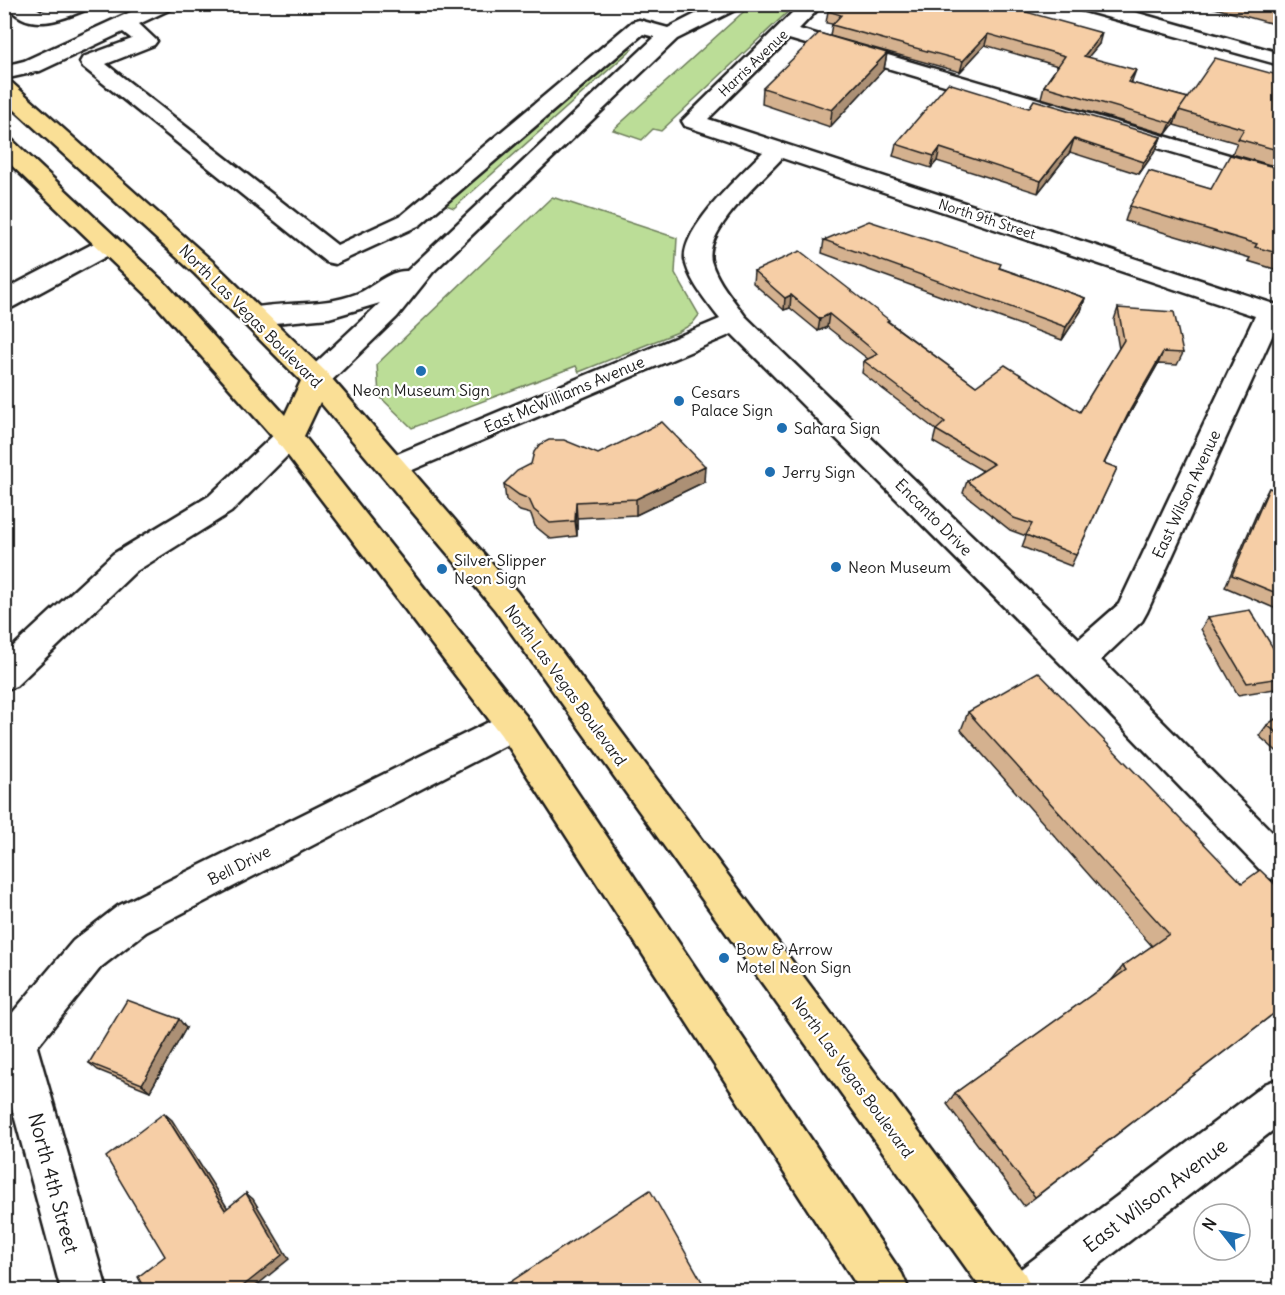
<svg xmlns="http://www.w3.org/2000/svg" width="1285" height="1295" font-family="Delius,sans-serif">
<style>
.green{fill:#bbdd97;stroke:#6c7c5a;stroke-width:1.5}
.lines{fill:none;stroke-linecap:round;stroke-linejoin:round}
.minor-casing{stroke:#1c1c1c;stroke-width:5}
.major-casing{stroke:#1c1c1c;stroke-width:5}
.minor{fill:#fff;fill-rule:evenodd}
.major{fill:#fadf96;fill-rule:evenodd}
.wall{fill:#d4b18f;stroke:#1c1c1c;stroke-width:1.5}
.shaded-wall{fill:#ac9074;stroke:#1c1c1c;stroke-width:1.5}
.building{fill:#f6cea6;stroke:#1c1c1c;stroke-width:1.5}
.poi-dot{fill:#1f6fb2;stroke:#fff;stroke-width:2}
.labels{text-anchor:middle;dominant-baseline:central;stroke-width:4.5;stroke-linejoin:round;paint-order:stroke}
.far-street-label{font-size:14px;fill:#1c1c1c;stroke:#fff}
.street-label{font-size:16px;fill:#1c1c1c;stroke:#fff}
.poi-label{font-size:16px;fill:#1c1c1c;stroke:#fff;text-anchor:start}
.near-street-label{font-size:20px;fill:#1c1c1c;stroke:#fff}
</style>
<rect width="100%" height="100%" fill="#fff"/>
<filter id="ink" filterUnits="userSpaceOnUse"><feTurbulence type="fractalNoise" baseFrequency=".0167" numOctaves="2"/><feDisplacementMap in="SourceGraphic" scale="12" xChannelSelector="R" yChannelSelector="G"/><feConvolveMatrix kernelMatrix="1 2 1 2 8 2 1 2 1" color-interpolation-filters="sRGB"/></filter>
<g filter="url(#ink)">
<g class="green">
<polygon points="751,5 795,5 661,131 653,129 642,140 613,130"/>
<polygon points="622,46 632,49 454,208 443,204"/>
<polygon points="552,197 677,238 675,273 699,315 692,324 678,332 579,372 576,366 412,428 379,396 377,364"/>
</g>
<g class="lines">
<g class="minor-casing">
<g id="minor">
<path d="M6,4H30L41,11L64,4H93L90,8C63,19 28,35 6,4Z"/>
<path d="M148,4H176L173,8L139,24L157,41L154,45L106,64L337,245L402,215L632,22L639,20L668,28L715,4H742L739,8L677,39L433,272L397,317L326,386L316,388L306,386L302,379L306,372L380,303L329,318L253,325L244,322L240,316L244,310C280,300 320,308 356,294C373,288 388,270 407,271L655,37L643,34L420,225L335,264L326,262L83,67L80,62L83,57L132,39L123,32L40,71L4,79V66L24,61Z"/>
<path d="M801,4H823L799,29L1280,170V184L789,39L708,119L1280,306V323H1278L1147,612L1142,621L1101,660L1280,840V882L1267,877L1067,670L732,334L403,474L393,478L383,474L378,467L383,460L720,319C707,302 688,280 685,259C682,228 742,173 763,152L685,126L682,121ZM782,158L1255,316L1119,604L1079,639L745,316C733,299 717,282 711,261C704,230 762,180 782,158Z"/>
<polygon points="1071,4 1106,4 1280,53 1280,65 1074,8"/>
<polygon points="109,237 118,240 122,245 118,250 13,307 4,309 4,290 100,240"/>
<polygon points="289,427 299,430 303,437 299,444 231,512 135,572 16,686 4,690 4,655 113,554 209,496 279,430"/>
<polygon points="513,710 525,715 530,725 525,735 146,932 101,967 37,1047 107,1290 61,1290 4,1078 4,1023 73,941 118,906"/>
<polygon points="1280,1078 1280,1125 1066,1290 1007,1290 1014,1274 1265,1084"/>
</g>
</g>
<g class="major-casing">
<polygon id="major" points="4,82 12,83 213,262 326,372 517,592 1025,1274 1032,1290 982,1290 495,610 320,402 304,436 525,715 902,1274 909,1290 860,1290 501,735 279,444 149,297 4,158 4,138 12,140 167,285 285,415 301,381 195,274 4,100"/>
</g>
<use href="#minor" class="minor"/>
<use href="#major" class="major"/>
</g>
<g class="wall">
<polygon points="1200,4 1281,4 1281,26"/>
<polygon points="828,11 1099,44 1088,57 1132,81 1131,83 1188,98 1281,76 1281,168 1232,154 1237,143 1174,125 1175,122 1166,134 1041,98 1044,86 1058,66 985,45 960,72 830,36 832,24 826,23"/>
<polygon points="887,53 884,69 830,127 762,104 763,88"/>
<polygon points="1029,108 1161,137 1156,150 1139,174 1070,152 1038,193 937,161 931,168 893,156 896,144"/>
<polygon points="1281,169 1281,271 1248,261 1250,258 1125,221 1130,206 1211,189"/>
<polygon points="824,240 1000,268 1085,298 1081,311 1062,340 822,253"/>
<polygon points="754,271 889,322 976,386 1080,412 1119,349 1114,320 1118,308 1183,353 1177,365 1158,364 1125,422 1104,464 1117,468 1071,566 1022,547 1026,536 1010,530 963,493 967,481 983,471 933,442 936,430 862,373 864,361 868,359 827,327 818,331 790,308 784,310 753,283"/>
<polygon points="598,454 704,482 636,515 577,518 577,536 551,539 535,526 531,514 520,511 506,500 504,484"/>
<polygon points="1269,488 1281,492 1281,611 1225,587 1262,501"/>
<polygon points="1208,617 1281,661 1281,688 1238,695 1201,629"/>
<polygon points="968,712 1242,883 1281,890 1281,1008 1024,1206 947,1104 955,1093 1111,981 1123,966 1152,946 961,730"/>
<polygon points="1281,715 1281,755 1259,736 1267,725"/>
<polygon points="186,1028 150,1091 98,1070 89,1063"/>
</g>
<g class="shaded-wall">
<polygon points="1102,33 1099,44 1080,67 1084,56"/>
<polygon points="988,34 985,45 960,72 963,61"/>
<polygon points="887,53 884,69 830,127 832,110"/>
<polygon points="1136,70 1132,81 1125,93 1128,82"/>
<polygon points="1179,111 1175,122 1166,134 1171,123"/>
<polygon points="1161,137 1156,150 1139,174 1144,162"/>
<polygon points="1074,139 1070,152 1038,193 1041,181"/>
<polygon points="940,148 937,161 931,168 934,156"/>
<polygon points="791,295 790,308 784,310 785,298"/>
<polygon points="1085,298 1081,311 1062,340 1066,327"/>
<polygon points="829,314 827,327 818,331 820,319"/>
<polygon points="1163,352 1158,364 1125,422 1098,475 1130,410"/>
<polygon points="705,466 704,482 636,515 636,499"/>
<polygon points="576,502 577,518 577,536 575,521"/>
<polygon points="179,1019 186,1028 150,1091 142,1084"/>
<polygon points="164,1113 172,1120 232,1215 225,1210"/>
<polygon points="246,1193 253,1199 289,1259 251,1290 238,1290"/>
</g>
<g class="building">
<polygon points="835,4 997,4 1102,33 1084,56 1136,70 1128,82 1188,98 1171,123 1044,86 1065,56 988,34 963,61 832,25 841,15 828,11"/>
<polygon points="1249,4 1281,4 1281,13"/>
<polygon points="819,33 887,53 832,110 763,88"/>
<polygon points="1215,58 1281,76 1281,151 1238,139 1244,129 1179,110"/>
<polygon points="948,83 1029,108 1034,100 1161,137 1144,162 1074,139 1041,181 940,148 934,156 896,144"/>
<polygon points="1230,155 1281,169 1281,254 1255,247 1257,244 1130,206 1149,171 1211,189"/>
<polygon points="869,221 1001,264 999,268 1085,298 1066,327 824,240"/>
<polygon points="800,251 889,320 887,321 976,386 1005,365 1080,412 1124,340 1118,308 1174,312 1183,353 1163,352 1130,410 1104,463 1117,468 1076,555 1026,535 1032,524 1014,518 967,481 994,464 936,430 945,422 864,361 878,354 829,314 820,319 791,295 785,298 754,271"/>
<polygon points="662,422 705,466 636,499 576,502 575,521 550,523 534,510 529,499 519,495 504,484 517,471 531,464 534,452 539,445 549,440 564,440 598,454"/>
<polygon points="1269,488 1281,492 1281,595 1232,575"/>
<polygon points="1250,610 1281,661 1281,678 1247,683 1208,617"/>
<polygon points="1038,672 1242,883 1260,870 1281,890 1281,1008 1035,1197 955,1093 1126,970 1123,966 1169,934 968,712"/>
<polygon points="1281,715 1281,736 1267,725"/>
<polygon points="127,1000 179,1019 142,1084 89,1063"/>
<polygon points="164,1113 225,1210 246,1193 282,1255 238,1290 145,1290 138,1277 165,1256 106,1157"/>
<polygon points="650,1190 705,1287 700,1290 498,1290"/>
</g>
</g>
<g class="poi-dot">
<circle cx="421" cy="371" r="6"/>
<circle cx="679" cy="401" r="6"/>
<circle cx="782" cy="428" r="6"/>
<circle cx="770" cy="472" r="6"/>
<circle cx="836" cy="567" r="6"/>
<circle cx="442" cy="569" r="6"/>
<circle cx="724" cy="958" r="6"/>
</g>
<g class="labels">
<g class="far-street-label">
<text transform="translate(753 63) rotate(-44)">Harris Avenue</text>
<text transform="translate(987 219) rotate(18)">North 9th Street</text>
</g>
<g class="street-label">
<text transform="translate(251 316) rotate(45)">North Las Vegas Boulevard</text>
<text transform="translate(564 394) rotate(-23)">East McWilliams Avenue</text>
<text transform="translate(1186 494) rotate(-65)">East Wilson Avenue</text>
<text transform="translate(934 517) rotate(45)">Encanto Drive</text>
<text transform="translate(566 685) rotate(54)">North Las Vegas Boulevard</text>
<text transform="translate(239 865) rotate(-27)">Bell Drive</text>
<text transform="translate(853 1077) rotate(54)">North Las Vegas Boulevard</text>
</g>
<g class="poi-label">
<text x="421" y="390" text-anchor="middle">Neon Museum Sign</text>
<text x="691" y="392">Cesars<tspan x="691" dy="18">Palace Sign</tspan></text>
<text x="794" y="428">Sahara Sign</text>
<text x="782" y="472">Jerry Sign</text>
<text x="454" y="560">Silver Slipper<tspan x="454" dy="18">Neon Sign</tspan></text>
<text x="848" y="567">Neon Museum</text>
<text x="736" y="949">Bow &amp; Arrow<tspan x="736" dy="18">Motel Neon Sign</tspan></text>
</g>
<g class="near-street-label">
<text transform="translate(54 1183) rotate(75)">North 4th Street</text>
<text transform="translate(1155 1195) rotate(-37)">East Wilson Avenue</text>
</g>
</g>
<rect width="1285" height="1295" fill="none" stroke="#fff" stroke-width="24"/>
<rect x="12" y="12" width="1261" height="1271" fill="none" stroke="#1c1c1c" stroke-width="2" filter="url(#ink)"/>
<g transform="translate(1222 1232) rotate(301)"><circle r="28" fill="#ffffff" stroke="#a4a4a4" stroke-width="1.5"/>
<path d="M0-4.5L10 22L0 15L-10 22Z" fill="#1f6fb2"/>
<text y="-9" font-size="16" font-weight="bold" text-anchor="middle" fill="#1c1c1c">N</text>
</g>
</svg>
